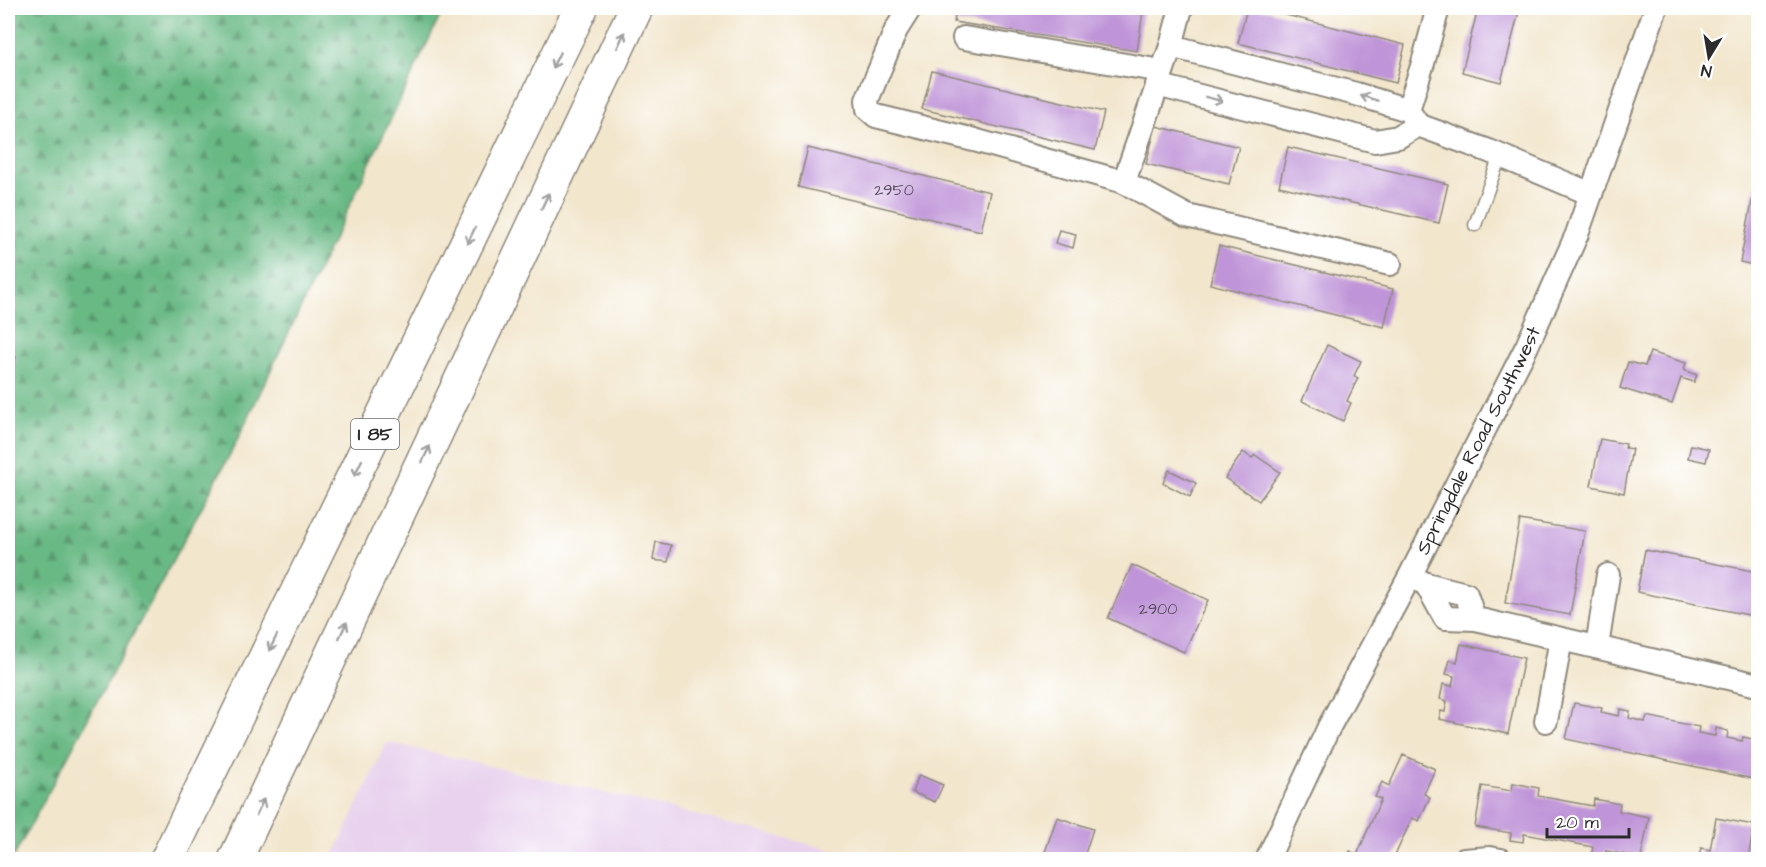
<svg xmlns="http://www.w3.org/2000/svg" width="1766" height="867" font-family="'Architects Daughter',sans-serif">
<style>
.built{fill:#e8d2ee}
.forest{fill:url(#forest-firs);stroke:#4a7258;stroke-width:1.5}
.building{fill:#bf94d8}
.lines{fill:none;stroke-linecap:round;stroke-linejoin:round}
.lane-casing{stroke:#8e887c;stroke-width:15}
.street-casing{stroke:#8e887c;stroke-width:26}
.highway-casing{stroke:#8e887c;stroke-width:36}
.lane{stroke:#fff;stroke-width:12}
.street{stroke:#fff;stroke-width:22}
.highway{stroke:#fff;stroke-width:33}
.oneway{stroke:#a0a0a0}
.labels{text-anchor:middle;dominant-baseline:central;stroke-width:4.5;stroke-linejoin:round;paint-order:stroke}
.number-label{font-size:16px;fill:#504556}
.shield{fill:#fff;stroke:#6b6b6b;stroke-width:1.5}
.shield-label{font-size:18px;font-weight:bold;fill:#2b2b2b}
.street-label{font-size:20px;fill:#2b2b2b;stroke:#fff}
</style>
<defs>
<pattern id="forest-firs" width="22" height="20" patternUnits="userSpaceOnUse" patternTransform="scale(1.5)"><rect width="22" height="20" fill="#69b985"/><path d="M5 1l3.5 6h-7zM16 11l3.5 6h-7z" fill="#57976d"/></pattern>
</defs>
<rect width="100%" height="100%" fill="#fff"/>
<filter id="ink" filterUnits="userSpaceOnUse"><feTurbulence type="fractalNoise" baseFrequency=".0167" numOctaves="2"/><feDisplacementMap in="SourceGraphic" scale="12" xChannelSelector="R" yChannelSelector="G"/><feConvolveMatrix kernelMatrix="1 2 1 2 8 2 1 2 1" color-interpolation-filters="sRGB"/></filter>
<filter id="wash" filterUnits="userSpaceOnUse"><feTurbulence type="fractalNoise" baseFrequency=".008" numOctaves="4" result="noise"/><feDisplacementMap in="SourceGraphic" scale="24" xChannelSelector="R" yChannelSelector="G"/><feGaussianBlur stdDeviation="1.35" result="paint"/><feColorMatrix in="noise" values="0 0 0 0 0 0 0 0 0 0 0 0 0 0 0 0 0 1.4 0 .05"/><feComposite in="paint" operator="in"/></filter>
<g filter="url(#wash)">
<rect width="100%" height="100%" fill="#f2e6cc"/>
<polygon class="built" points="387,742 659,806 867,859 332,859"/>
<polygon class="forest" points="8,8 444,8 235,445 12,860 8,859"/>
<g id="blocks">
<g class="building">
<polygon points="956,8 1119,8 1143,11 1137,51 954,22"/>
<polygon points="1247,8 1258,8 1405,45 1396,83 1238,43"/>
<polygon points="1478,8 1520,8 1501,82 1462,72"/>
<polygon points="932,71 1104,112 1095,150 922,109"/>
<polygon points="1156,126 1239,147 1229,184 1146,164"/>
<polygon points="1288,147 1448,184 1439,223 1279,186"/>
<polygon points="808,148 990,192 981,231 798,187"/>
<polygon points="1757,177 1758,177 1758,266 1740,262"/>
<polygon points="1059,230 1076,234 1073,248 1055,243"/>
<polygon points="1219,246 1393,289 1384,327 1210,284"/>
<polygon points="1327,345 1361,361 1354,376 1358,378 1347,401 1351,403 1343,421 1302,401"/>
<polygon points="1650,352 1686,363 1684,370 1697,375 1694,382 1681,378 1672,404 1620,388 1628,362 1645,366"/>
<polygon points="8,354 16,357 13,371 8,370"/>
<polygon points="1600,439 1626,444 1625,448 1632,449 1624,493 1591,486"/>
<polygon points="1691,445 1709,449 1706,462 1688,458"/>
<polygon points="1243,452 1252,458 1255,455 1280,472 1259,501 1225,478"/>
<polygon points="1169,470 1196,483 1190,497 1163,483"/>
<polygon points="1520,520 1585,531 1570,615 1505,603"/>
<polygon points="656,542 671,545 668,562 653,560"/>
<polygon points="1645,550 1758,572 1758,617 1637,592"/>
<polygon points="1132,565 1208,600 1184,652 1108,618"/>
<polygon points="1461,644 1524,658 1508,734 1439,719 1441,711 1445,712 1447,701 1440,699 1443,684 1452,686 1454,676 1446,674 1450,660 1457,662"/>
<polygon points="1574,703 1602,708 1601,712 1619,716 1620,709 1630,711 1629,718 1645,722 1647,716 1699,727 1698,733 1715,736 1716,728 1728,731 1727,738 1742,741 1743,737 1758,740 1758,780 1566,739"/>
<polygon points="1403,755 1435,769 1424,794 1430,797 1419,821 1412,818 1393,860 1346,860 1350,851 1357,855 1381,799 1375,797 1382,782 1389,786"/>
<polygon points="919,775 943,785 935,802 912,792"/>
<polygon points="1513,783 1539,788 1538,796 1593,806 1594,799 1620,804 1619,811 1649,817 1641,858 1606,851 1604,860 1591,857 1593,847 1524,834 1523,842 1510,840 1511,833 1475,827 1482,786 1512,791"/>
<polygon points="1057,817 1093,829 1083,860 1053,860 1044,855"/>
<polygon points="1716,818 1754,825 1748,860 1698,860 1701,848 1710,850"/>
</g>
</g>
</g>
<g filter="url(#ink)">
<use href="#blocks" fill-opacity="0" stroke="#8e887c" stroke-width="1.5"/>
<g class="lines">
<g class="lane-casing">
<polyline id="lane" points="1475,225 1500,156"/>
</g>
<g class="street-casing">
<g id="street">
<polyline points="910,8 896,30 867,100 868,109 876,116 974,140 1124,182 1187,216 1390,264"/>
<polyline points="964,38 1162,71"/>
<polyline points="1171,46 1356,94 1408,110 1418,125 1489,151 1591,194"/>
<polyline points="1157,85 1375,141 1398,137 1418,125"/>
<polyline points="1408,110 1423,63 1438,8"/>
<polyline points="1124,182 1171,46 1181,8"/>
<polyline points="1418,580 1426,584 1466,594 1474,618"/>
<polyline points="1426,584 1445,618 1476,619 1758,685"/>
<polyline points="1597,647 1608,575"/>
<polyline points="1546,721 1561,639"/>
<path id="s1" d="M1267,860L1329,727L1410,576L1527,346L1577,234L1656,8"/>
<polyline points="1464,860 1490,858 1501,860"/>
</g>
</g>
<g class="highway-casing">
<g id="highway">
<polyline points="167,860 581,8"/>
<polyline points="235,860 636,8"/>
</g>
</g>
<use href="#lane" class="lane"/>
<use href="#street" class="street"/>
<use href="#highway" class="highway"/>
</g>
<defs><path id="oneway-shaft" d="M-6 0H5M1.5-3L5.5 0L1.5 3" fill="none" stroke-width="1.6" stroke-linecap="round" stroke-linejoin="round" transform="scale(1.5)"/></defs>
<g class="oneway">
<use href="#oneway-shaft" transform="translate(621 40) rotate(-65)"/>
<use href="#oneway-shaft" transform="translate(556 60) rotate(116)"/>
<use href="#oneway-shaft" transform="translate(1369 98) rotate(-163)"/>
<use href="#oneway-shaft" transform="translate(1214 99) rotate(14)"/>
<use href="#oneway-shaft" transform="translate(545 201) rotate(-65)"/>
<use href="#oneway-shaft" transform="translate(471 236) rotate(116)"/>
<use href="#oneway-shaft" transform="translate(426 454) rotate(-65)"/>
<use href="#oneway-shaft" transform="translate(358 468) rotate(116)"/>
<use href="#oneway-shaft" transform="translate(343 630) rotate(-65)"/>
<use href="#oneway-shaft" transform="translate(273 643) rotate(116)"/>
<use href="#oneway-shaft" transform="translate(260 807) rotate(-65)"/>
</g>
</g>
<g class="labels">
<g class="number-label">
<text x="894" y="190">2950</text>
<text x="1158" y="609">2900</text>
</g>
<rect class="shield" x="351" y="419" width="48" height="30" rx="4.5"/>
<g class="shield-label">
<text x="375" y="434">I 85</text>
</g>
<g class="street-label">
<text stroke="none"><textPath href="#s1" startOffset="470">Springdale Road Southwest</textPath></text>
</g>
</g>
<rect width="1766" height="867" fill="none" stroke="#fff" stroke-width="30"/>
<g transform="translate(1709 57) rotate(191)" stroke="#ffffff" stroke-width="4.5" paint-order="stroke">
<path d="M0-4.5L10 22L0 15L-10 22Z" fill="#2b2b2b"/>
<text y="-9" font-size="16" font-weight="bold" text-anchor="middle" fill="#2b2b2b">N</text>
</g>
<path d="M1547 828v9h82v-9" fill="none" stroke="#2b2b2b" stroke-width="3"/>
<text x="1556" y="828" font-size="18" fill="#2b2b2b" stroke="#ffffff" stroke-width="4.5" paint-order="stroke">20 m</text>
</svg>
